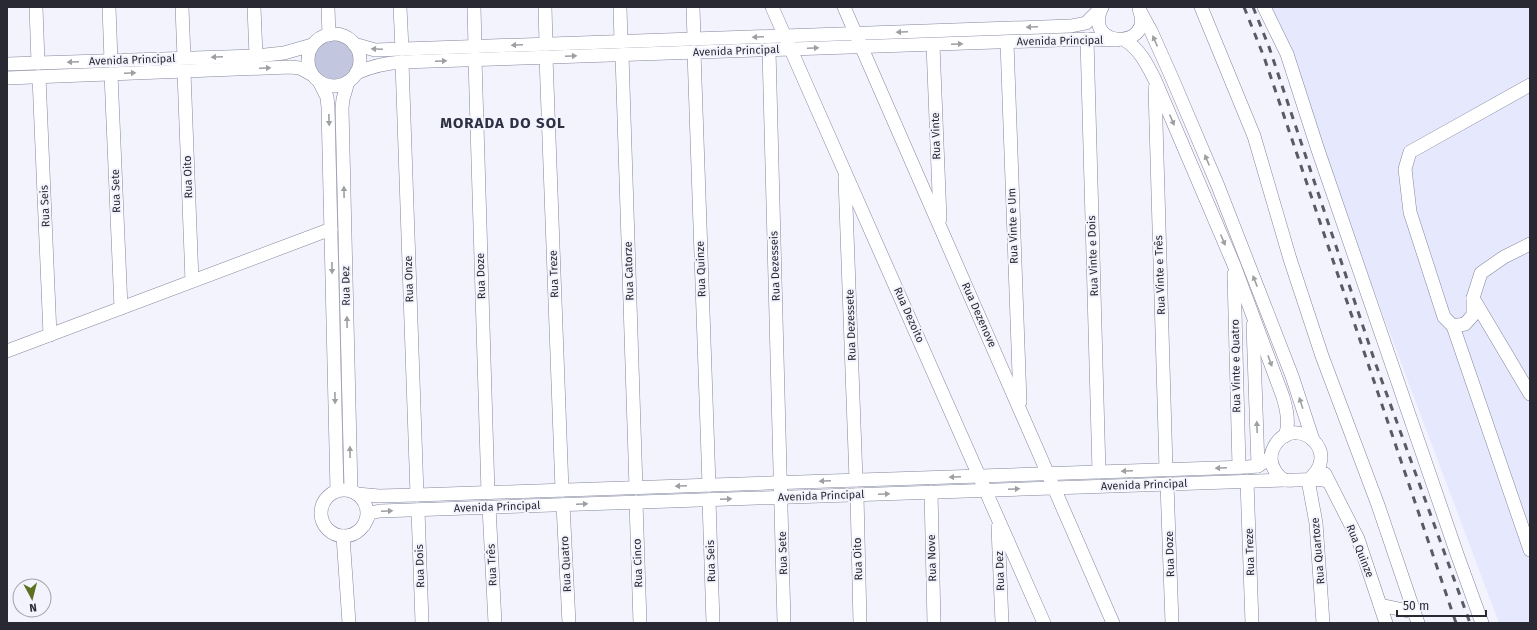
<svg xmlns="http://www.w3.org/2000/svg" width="1537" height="630" font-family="'Fira Sans',sans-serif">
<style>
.built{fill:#e6e9fd}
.green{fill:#c3c6df}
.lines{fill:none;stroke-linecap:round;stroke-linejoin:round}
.minor-casing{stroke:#83869d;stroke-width:14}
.minor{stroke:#fff;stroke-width:13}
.rail{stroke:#595a64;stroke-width:3;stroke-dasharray:7 7;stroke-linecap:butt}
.oneway{fill:#9e9fa3}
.labels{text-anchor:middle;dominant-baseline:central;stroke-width:4;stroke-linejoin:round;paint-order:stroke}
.street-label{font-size:11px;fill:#282933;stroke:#f2f3fd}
.district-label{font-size:15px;font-weight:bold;letter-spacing:1px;fill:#2e3043;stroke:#f2f3fd}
</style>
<rect width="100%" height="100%" fill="#f2f3fd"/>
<polygon class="built" points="1267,7 1530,7 1530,623 1499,623"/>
<circle class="green" cx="334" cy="60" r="21"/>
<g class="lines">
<g class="minor-casing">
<g id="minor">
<polyline points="36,7 38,63"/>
<polyline points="109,7 111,61"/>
<polyline points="182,7 184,58"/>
<polyline points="254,7 256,56"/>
<polyline points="328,7 329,35"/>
<polyline points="400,7 402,49"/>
<polyline points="474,7 475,47"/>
<polyline points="545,7 546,44"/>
<polyline points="620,7 621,42"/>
<polyline points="693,7 694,39"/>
<polyline points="772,7 1044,623"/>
<polyline points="844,7 1113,623"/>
<path d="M1102,7C1082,49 1153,49 1140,12"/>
<polyline points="1201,7 1254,136 1290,259 1322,356 1378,505 1418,623"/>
<polyline points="1264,7 1287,54 1317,147 1457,554 1482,623"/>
<polyline points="1139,9 1151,31 1172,78 1218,186 1292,376 1313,440"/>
<circle cx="334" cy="60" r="26"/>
<polyline points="1087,39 1099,472"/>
<path d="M1125,40C1140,50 1147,64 1155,80L1234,265L1283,397C1287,410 1290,424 1285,436"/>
<polyline points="1007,42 1020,402"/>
<polyline points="354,44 375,50 1071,26 1086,23 1102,7"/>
<polyline points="933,45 940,219"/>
<polyline points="769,50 784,623"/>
<polyline points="694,52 709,485"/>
<polyline points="622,55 636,488"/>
<polyline points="546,57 562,490"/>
<polyline points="475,59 488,493"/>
<polyline points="402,62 417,495"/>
<polyline points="7,64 256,56 284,53 312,45"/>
<polyline points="184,72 192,281"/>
<path d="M356,73C372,66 386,63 402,62L1087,39L1117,40"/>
<polyline points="111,74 121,308"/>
<polyline points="39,77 50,335"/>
<polyline points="7,78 290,67 300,68 311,74"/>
<polyline points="348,82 343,99 342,108 351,491"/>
<polyline points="320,83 327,97 328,107 337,491"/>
<polyline points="1530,85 1410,152 1405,169 1410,212 1444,317 1453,326 1465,324 1473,315 1473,298 1481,273 1504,257 1530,244"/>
<polyline points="1155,88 1166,469"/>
<polyline points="845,178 856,480"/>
<polyline points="1234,274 1239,467"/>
<polyline points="1473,298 1530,394"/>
<polyline points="1253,325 1258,466"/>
<polyline points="1453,326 1530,550"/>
<polyline points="7,351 331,229"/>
<polyline points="1325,474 1358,539 1386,623"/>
<path d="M1308,480C1342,454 1301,416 1278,441C1274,446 1271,452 1271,458C1271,466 1277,477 1285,480C1287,481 1292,480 1294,480C1305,480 1317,478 1328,481"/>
<polyline points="1308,480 1316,523 1323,623"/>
<polyline points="1247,481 1252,623"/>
<polyline points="1167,484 1172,623"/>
<circle cx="344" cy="513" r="23"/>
<polyline points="931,492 934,623"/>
<polyline points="357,494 379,496 417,495 1247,467 1258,466 1271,457"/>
<polyline points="857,495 860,623"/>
<polyline points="709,500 713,623"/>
<polyline points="636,502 640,623"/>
<polyline points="563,505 569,623"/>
<polyline points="489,507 495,623"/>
<polyline points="418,510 422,623"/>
<polyline points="364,525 370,513 380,511 1285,480"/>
<polyline points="998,527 1002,623"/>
<polyline points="343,536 349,623"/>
<polyline points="1380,605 1413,612"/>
</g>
</g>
<use href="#minor" class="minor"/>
<g class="rail">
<polyline points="1244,7 1264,57 1456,623"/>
<polyline points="1253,7 1269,47 1375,362 1470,623"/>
</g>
</g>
<defs><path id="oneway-solid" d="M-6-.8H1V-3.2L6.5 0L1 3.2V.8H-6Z"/></defs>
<g class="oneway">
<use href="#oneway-solid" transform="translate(1032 27) rotate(178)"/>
<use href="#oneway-solid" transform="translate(902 32) rotate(178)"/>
<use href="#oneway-solid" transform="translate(758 37) rotate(178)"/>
<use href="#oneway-solid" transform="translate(1155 41) rotate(-114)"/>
<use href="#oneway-solid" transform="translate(957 44) rotate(-2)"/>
<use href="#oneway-solid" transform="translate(517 45) rotate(178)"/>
<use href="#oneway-solid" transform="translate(813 48) rotate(-2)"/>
<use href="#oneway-solid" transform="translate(377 49) rotate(-177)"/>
<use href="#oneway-solid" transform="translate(571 56) rotate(-2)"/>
<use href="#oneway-solid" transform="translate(217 57) rotate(178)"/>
<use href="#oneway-solid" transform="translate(441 61) rotate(-2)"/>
<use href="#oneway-solid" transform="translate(73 62) rotate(178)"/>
<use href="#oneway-solid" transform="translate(265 68) rotate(-2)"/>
<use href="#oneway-solid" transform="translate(130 73) rotate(-2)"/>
<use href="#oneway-solid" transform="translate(329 120) rotate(88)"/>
<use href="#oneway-solid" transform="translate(1172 120) rotate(67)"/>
<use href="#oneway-solid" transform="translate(1207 160) rotate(-113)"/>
<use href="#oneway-solid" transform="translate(344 192) rotate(-91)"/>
<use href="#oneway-solid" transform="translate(1223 240) rotate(67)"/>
<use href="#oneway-solid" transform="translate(332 268) rotate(89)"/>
<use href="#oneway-solid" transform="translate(1255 281) rotate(-111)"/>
<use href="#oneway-solid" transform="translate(347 322) rotate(-91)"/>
<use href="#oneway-solid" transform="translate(1270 361) rotate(70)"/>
<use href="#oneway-solid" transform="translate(335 398) rotate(89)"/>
<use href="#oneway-solid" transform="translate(1301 403) rotate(-108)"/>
<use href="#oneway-solid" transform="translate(1257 427) rotate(-92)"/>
<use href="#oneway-solid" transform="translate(350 452) rotate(-91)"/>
<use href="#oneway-solid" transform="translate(1221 468) rotate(178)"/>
<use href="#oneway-solid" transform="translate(1127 471) rotate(178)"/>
<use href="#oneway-solid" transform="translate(955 477) rotate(178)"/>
<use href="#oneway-solid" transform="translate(825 481) rotate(178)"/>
<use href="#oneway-solid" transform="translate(681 486) rotate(178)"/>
<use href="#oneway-solid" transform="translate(1014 489) rotate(-2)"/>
<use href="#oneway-solid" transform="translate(884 494) rotate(-2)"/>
<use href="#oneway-solid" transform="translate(726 499) rotate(-2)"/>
<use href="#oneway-solid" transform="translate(582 504) rotate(-2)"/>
<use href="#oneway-solid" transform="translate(387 511) rotate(-2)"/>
</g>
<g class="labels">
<g class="street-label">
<text transform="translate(1060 41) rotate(-1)">Avenida Principal</text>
<text transform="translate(736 51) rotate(-2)">Avenida Principal</text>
<text transform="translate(132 60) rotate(-2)">Avenida Principal</text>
<text transform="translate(936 136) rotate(-92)">Rua Vinte</text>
<text transform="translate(188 177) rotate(-92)">Rua Oito</text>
<text transform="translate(116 191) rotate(-92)">Rua Sete</text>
<text transform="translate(45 206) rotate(-93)">Rua Seis</text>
<text transform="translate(1013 226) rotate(-92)">Rua Vinte e Um</text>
<text transform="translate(1093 256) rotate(-92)">Rua Vinte e Dois</text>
<text transform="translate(775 266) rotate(-92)">Rua Dezesseis</text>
<text transform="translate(701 269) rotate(-92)">Rua Quinze</text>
<text transform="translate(629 271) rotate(-92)">Rua Catorze</text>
<text transform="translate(554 274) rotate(-92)">Rua Treze</text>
<text transform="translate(1160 275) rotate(-92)">Rua Vinte e Três</text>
<text transform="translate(481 276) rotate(-92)">Rua Doze</text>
<text transform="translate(409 279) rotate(-92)">Rua Onze</text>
<text transform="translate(346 286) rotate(-91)">Rua Dez</text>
<text transform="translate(909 315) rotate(66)">Rua Dezoito</text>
<text transform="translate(979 315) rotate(66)">Rua Dezenove</text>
<text transform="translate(851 325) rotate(-92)">Rua Dezessete</text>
<text transform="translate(1236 366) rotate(-91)">Rua Vinte e Quatro</text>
<text transform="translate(1144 485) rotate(-2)">Avenida Principal</text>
<text transform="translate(821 496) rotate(-2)">Avenida Principal</text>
<text transform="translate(497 507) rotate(-2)">Avenida Principal</text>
<text transform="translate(1318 551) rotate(-95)">Rua Quartoze</text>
<text transform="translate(1360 551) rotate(68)">Rua Quinze</text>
<text transform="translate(1250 552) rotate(-92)">Rua Treze</text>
<text transform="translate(783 553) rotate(-92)">Rua Sete</text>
<text transform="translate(1170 554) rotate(-92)">Rua Doze</text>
<text transform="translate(932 558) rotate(-92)">Rua Nove</text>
<text transform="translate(858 559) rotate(-92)">Rua Oito</text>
<text transform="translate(711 561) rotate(-92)">Rua Seis</text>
<text transform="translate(638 563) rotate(-92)">Rua Cinco</text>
<text transform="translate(566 564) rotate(-93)">Rua Quatro</text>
<text transform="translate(492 565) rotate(-93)">Rua Três</text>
<text transform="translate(420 566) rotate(-92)">Rua Dois</text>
<text transform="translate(1000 571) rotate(-92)">Rua Dez</text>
</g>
<g class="district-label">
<text x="503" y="123">MORADA DO SOL</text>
</g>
</g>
<rect width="1537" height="630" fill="none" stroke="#282933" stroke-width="16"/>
<g transform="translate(32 598) rotate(173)"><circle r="19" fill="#f2f3fd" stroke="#a1a2ac"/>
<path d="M0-3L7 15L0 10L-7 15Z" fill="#5c701f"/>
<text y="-6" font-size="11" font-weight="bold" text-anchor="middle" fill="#282933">N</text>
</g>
<path d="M1397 610v6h89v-6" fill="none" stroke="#282933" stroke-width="2"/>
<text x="1403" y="610" font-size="12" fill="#282933" stroke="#f2f3fd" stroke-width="3" paint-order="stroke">50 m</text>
</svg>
